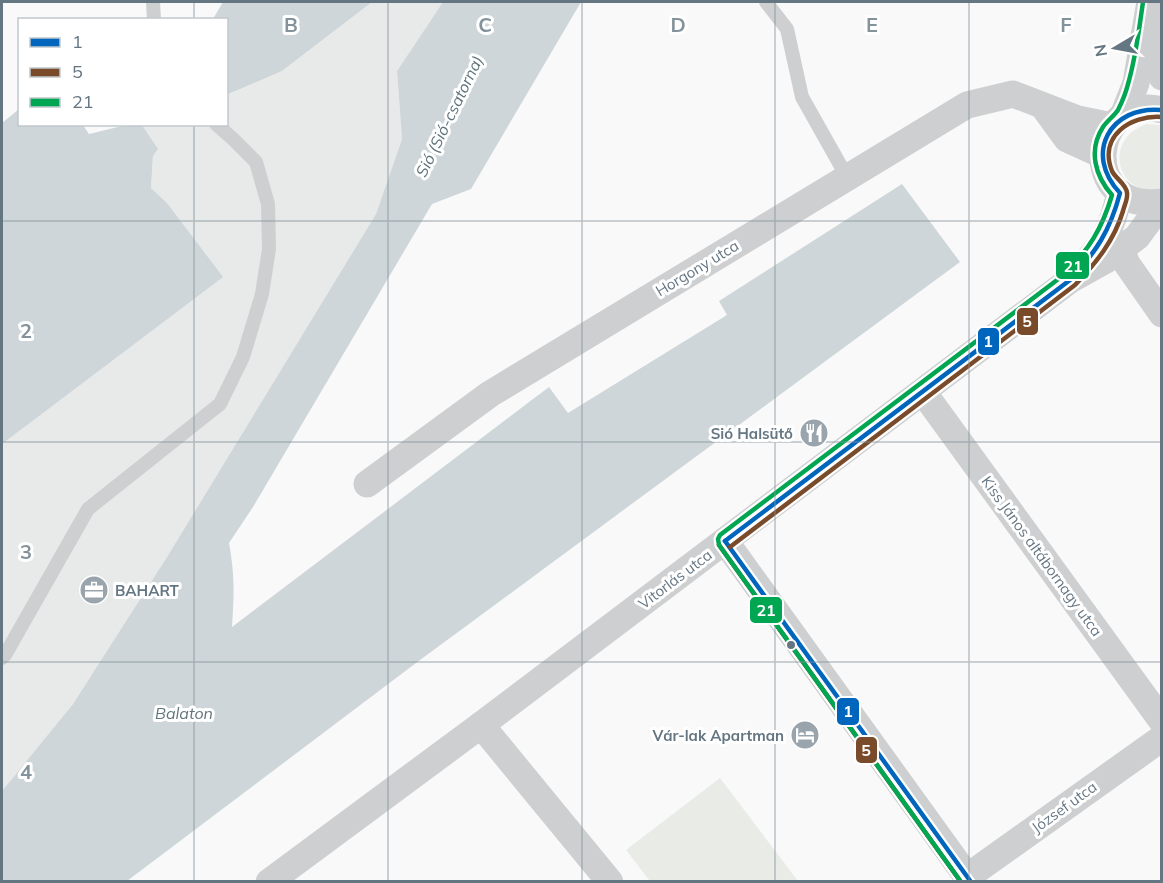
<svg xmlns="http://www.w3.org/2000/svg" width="1163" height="883" font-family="Mulish,sans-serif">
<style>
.built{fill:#e8e9e9}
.green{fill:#e8ebe6}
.water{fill:#ced6d9}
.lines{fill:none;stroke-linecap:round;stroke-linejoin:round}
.service{stroke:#cecfd0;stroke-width:14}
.minor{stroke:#cecfd0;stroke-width:27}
.bus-1-casing{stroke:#fff;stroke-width:9}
.bus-2-casing{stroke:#fff;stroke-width:9}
.bus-3-casing{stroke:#fff;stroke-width:9}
.bus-1{stroke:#0065bd;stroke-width:4.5}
.bus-2{stroke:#7a4b2a;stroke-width:4.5}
.bus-3{stroke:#00a651;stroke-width:4.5}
.grid{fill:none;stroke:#84929c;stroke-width:1.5;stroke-opacity:0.55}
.bus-dot{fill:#657683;stroke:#fff;stroke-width:2}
.labels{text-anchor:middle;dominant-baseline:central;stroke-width:6;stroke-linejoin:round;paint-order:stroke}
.street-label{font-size:15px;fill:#657683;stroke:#fff}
.poi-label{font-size:15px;font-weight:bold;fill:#657683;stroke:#fff;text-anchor:end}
.water-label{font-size:16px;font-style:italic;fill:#60757c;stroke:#fff}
.grid-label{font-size:20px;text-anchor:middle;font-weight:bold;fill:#84929c;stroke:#fff;stroke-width:6;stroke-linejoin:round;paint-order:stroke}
.line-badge{stroke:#fff;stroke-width:2}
.badge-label{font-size:16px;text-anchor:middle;font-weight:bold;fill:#fff}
</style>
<rect width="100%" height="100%" fill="#f9f9f9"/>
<polygon class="built" points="372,2 443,2 397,71 402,139 376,214 167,557 73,704 2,791 2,444 222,277 167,203 151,188 153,156 158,149 142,125 226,124 227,90 230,94 282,71"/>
<g class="green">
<path d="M1146,124L1161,125V188C1121,200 1099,142 1146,124Z"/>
<polygon points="720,778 798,881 650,881 626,850"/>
</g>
<g class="water">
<polygon points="223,2 372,2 282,71 229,94 226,90 226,20 213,19"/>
<path d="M443,2H581L471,189L432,204L253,507L229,543C235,576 234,595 232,627L549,387L568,413L727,315L719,301L902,184L960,262L420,660L127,881H2V791L73,704L167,557L376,214L402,139L397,71Z"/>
<polygon points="19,109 20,124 83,125 89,134 126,125 142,125 158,149 153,156 151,188 167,203 223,277 2,444 2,123"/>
</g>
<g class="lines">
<g class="service">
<polyline points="153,2 154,20"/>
<polyline points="766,2 787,29 802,97 847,177"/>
<polyline points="2,658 5,655 88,509 220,404 243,357 262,294 269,249 268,204 256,162 233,139 216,124"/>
</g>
<g class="minor">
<polyline points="1159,18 1162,77"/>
<polyline points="1043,106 1067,139 1102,155"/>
<path d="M1162,110C1090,92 1077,213 1162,202"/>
<polyline points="1123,116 1136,83 1150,2"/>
<polyline points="1121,250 1127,264 1162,314"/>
<path d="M1081,268C1105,243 1112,227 1120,193"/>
<polyline points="923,392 1162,721"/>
<polyline points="367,484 490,394 967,105 1013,94 1078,119 1112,126"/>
<polyline points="725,541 971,882"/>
<polyline points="481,725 610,882"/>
<polyline points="967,877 1162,738"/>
<polyline points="269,882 481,725 1070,280 1106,260 1137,237 1162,203"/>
</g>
<g class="bus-1-casing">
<g id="bus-1">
<path d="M725,541L1070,280C1096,252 1110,231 1120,193C1083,154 1110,105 1162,110"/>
<polyline points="725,541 971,882"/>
</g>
</g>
<g class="bus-2-casing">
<g id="bus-2">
<polyline points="719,545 961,882"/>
<path d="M730,547L1075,285C1096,263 1114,241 1123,211C1124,206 1128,199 1127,193C1127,185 1115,178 1112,171C1098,136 1131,115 1161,117"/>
</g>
</g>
<g class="bus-3-casing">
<path id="bus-3" d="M961,882L719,545L718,539L720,535L1065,274C1089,249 1102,229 1112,195C1095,176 1088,150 1103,127C1107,121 1114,116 1118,110C1122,102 1126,92 1128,84C1136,57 1139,29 1143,2"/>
</g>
<use href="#bus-1" class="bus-1"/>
<use href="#bus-2" class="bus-2"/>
<use href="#bus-3" class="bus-3"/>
</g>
<path class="grid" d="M194,2V20M388,2V882M582,2V882M775,2V882M969,2V882M194,124V882M2,221H1162M2,442H1162M2,662H1162"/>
<defs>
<g id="restaurant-disc" transform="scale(1.5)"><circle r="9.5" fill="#99a4ac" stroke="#fff"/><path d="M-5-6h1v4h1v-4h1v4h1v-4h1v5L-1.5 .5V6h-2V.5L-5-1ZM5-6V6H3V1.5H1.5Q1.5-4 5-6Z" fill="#fff"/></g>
<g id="office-disc" transform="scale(1.5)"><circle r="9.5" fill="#99a4ac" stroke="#fff"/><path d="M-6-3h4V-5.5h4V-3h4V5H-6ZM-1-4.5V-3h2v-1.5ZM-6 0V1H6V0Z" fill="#fff"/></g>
<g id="hotel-disc" transform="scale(1.5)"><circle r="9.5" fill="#99a4ac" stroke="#fff"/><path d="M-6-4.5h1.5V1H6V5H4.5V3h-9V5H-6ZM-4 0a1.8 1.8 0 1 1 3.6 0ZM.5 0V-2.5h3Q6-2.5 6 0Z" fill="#fff"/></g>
</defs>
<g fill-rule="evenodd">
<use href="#restaurant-disc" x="814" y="433"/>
<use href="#office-disc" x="94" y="590"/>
<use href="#hotel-disc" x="805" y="735"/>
</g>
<circle class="bus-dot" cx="791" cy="645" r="5"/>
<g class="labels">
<g class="street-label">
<text transform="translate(697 268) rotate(-31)">Horgony utca</text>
<text transform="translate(1042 556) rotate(54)">Kiss János altábornagy utca</text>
<text transform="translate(675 579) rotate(-37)">Vitorlás utca</text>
<text transform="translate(1064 807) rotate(-36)">József utca</text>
</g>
<g class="poi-label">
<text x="793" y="433">Sió Halsütő</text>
<text x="115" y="590" text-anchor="start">BAHART</text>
<text x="784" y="735">Vár-lak Apartman</text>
</g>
<g class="water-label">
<text transform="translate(449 116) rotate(-64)">Sió (Sió-csatorna)</text>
<text x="184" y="713">Balaton</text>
</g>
</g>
<g class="grid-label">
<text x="291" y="32">B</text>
<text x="485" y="32">C</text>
<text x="678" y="32">D</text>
<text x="872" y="32">E</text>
<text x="1066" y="32">F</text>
<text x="26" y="338">2</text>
<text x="26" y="559">3</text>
<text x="26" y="779">4</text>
</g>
<g class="line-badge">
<rect x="1055" y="251" width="35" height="29" rx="6" fill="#00a651"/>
<rect x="1016" y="307" width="23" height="29" rx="6" fill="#7a4b2a"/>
<rect x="977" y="327" width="23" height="29" rx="6" fill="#0065bd"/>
<rect x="749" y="596" width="34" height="28" rx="6" fill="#00a651"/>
<rect x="836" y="697" width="24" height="29" rx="6" fill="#0065bd"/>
<rect x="855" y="736" width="23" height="28" rx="6" fill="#7a4b2a"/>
</g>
<g class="badge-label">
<text x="1073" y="272">21</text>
<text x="1027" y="327">5</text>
<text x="988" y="347">1</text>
<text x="766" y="616">21</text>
<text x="848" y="717">1</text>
<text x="866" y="756">5</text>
</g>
<rect width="1163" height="883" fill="none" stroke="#657683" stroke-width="6"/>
<rect x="18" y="18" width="210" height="108" fill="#ffffff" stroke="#c1c8cd" stroke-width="1.5"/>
<rect x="30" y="38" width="30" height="9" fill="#0065bd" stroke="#c1c8cd" stroke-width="1.5"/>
<text x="72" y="48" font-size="18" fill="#657683">1</text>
<rect x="30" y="68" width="30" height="9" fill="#7a4b2a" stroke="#c1c8cd" stroke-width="1.5"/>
<text x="72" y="78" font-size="18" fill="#657683">5</text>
<rect x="30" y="98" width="30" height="9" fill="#00a651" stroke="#c1c8cd" stroke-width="1.5"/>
<text x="72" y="108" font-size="18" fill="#657683">21</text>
<g transform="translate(1115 48) rotate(260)" stroke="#ffffff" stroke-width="4.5" paint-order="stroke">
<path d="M0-4.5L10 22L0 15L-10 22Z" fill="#657683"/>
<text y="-9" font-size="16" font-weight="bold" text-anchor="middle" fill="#657683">N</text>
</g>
</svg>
